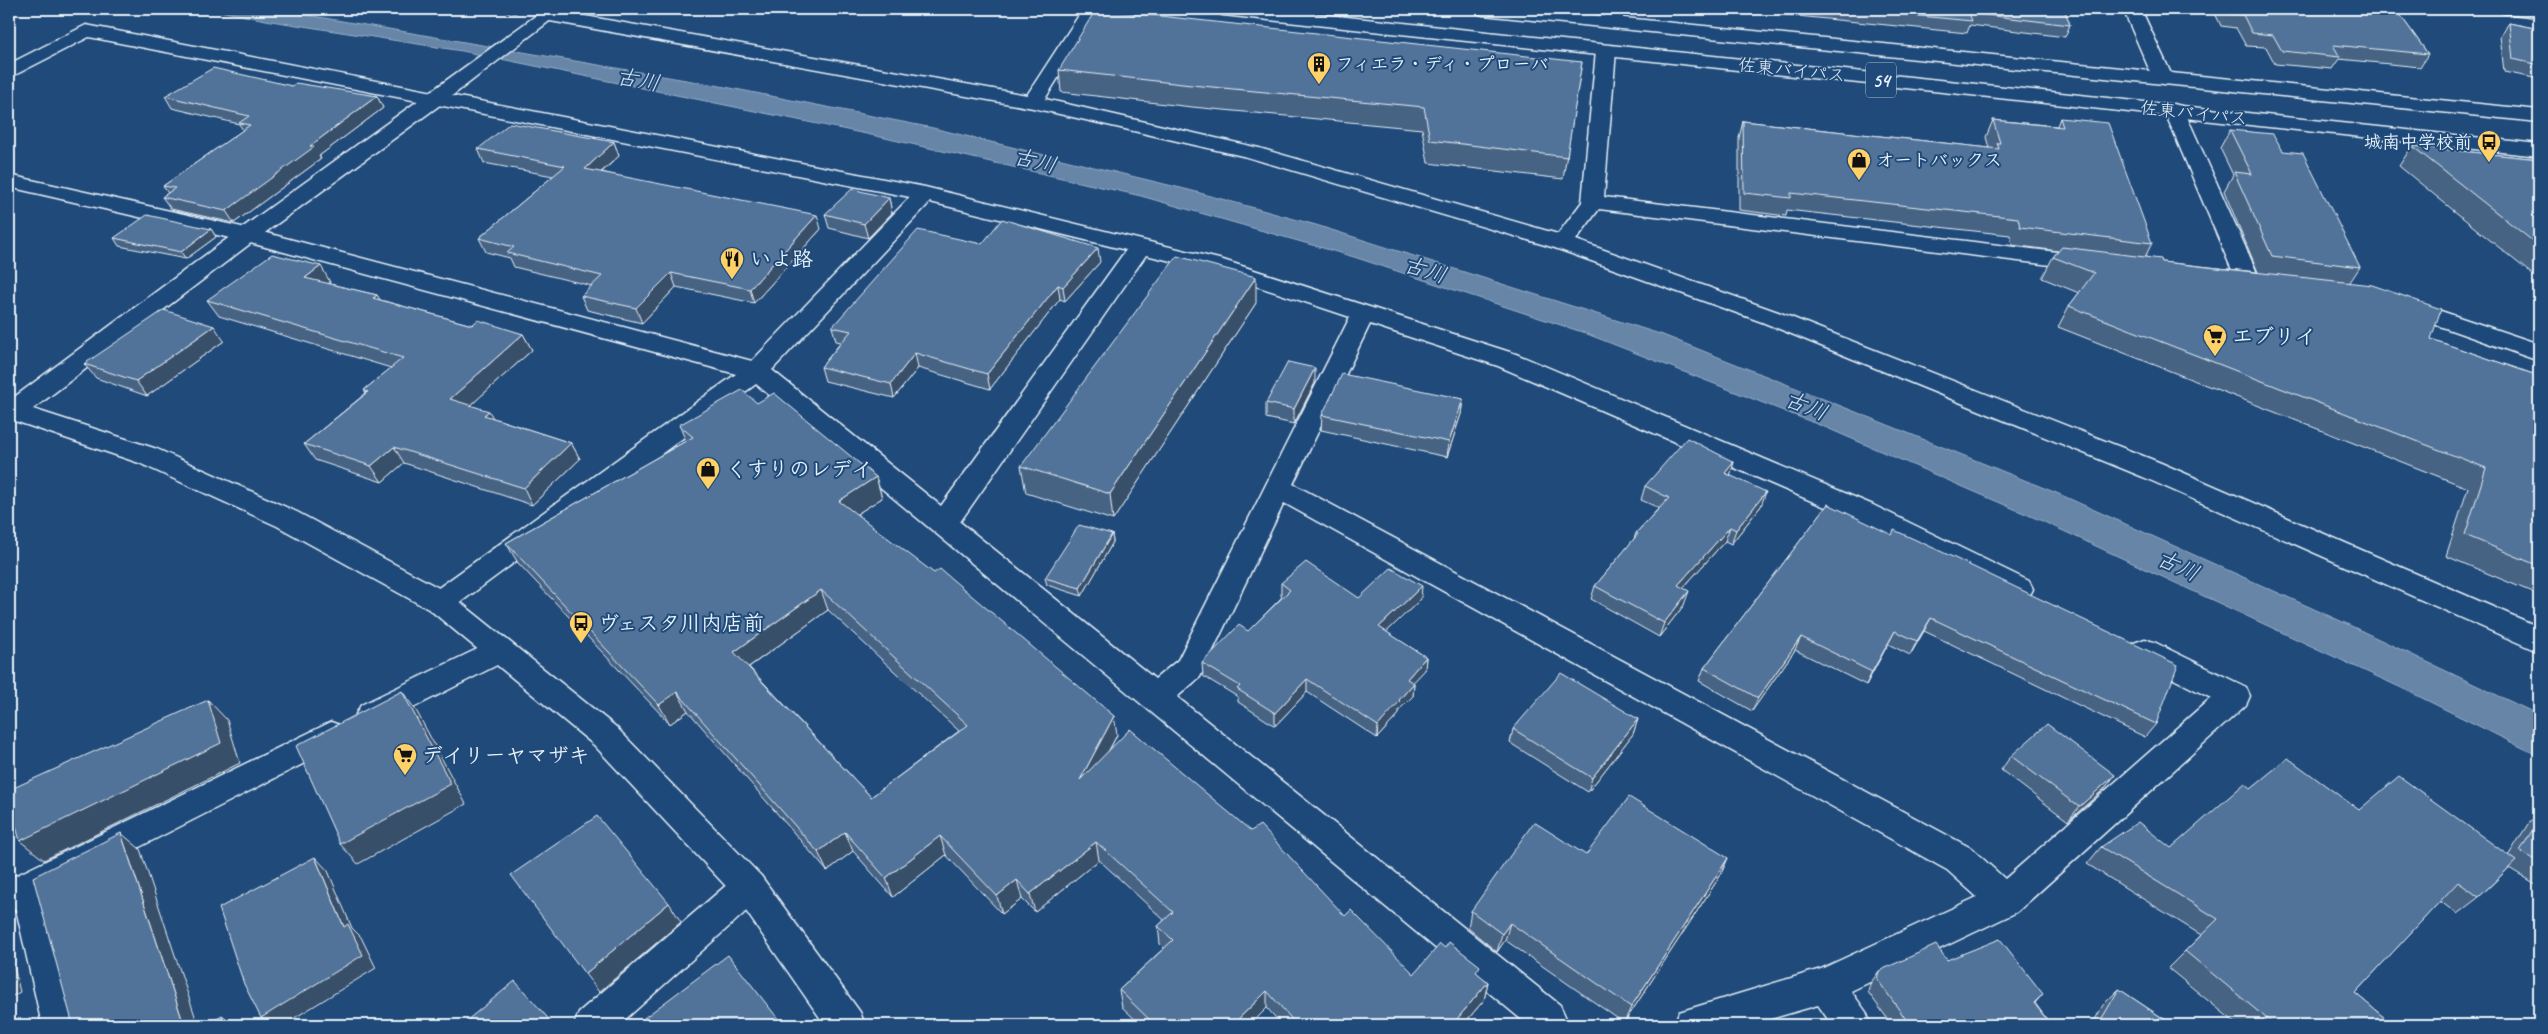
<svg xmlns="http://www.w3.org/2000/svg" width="2548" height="1034" font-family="Caveat,'Klee One',sans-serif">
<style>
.water{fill:#6685a7;stroke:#9ab0c7}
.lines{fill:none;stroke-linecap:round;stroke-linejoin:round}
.minor-casing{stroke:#e8f1f8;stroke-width:3}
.tertiary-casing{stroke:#e8f1f8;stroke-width:3}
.trunk-casing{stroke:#e8f1f8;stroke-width:3}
.minor{fill:#1f4a7a;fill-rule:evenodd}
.tertiary{fill:#1f4a7a;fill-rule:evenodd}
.trunk{fill:#1f4a7a;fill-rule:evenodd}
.wall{fill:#466384;stroke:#e8f1f8;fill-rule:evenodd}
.shaded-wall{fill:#39506b;stroke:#e8f1f8}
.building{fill:#517399;stroke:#e8f1f8;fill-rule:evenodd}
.labels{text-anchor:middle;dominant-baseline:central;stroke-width:4;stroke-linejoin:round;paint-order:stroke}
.far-poi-label{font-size:18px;font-weight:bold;fill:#e8f1f8;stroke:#1f4a7a;text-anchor:start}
.far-street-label{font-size:18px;fill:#e8f1f8;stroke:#1f4a7a}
.shield{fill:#1f4a7a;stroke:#acbfd2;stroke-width:1}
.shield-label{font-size:20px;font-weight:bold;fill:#e8f1f8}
.poi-label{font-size:21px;font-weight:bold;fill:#e8f1f8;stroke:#1f4a7a;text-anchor:start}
.water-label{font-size:22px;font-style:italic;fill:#d4e1ec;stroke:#1f4a7a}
</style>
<rect width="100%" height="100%" fill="#1f4a7a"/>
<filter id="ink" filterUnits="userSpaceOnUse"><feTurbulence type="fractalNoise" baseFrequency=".02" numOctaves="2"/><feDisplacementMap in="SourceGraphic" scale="10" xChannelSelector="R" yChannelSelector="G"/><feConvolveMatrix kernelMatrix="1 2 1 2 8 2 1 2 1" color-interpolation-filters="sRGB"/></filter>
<g filter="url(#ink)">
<polygon class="water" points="209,9 272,9 715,85 933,128 1189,190 1316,225 1663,335 1826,400 2059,494 2345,623 2539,715 2539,756 2408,691 2042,521 1827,428 1582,332 1354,257 1141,196 876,136 462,51 271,21"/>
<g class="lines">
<g class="minor-casing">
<g id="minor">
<polygon points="546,9 1027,95 1083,9 1101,9 1045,99 1259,148 1558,234 1582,202 1596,51 1599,47 1613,47 1616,51 1604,197 2090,256 2098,258 2101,263 2098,268 2090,270 1599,209 1576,240 1778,312 2161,463 2539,627 2539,652 2143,477 1762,322 1555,248 1247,157 1033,108 539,19 537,15 539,11"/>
<polygon points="1605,9 1623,9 1623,23 1621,27 1607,27 1605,23"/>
<polygon points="2123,9 2141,9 2173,78 2170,82 2156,82 2153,78"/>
<polygon points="2500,9 2539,9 2539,17 2503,13"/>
<path d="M86,25L925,187L1223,260L1516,354L1873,505L2029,581L2033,589L2029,597L2019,600L2009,597L1853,519L1498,366L1370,324L1293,484L1971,848L2005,879L2211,698L2134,659L2130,651L2134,643L2145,639L2156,643L2246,687L2250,696L2246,705L2017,912L1851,991L1866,1012L1871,1025H1832L1818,1005L1750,1025H1674L1679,1012L1821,969L1977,897L1947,870L1284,503L1200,677L1177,697L1560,1005L1569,1025H1528L756,384L450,610L440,613L430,610L425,602L430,594L736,374L243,241L9,187V175L255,230L752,361L910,197L89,37L9,78V64ZM930,202L1126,250L941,506L772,370ZM1146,255L1208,270L1350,317L1178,660L1155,679L960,522Z"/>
<polygon points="2174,104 2181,106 2184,110 2261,282 2257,287 2249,289 2241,287 2237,282 2164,110 2167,106"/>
<polygon points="2402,298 2539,344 2539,361 2394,310 2390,305 2394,300"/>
<polygon points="498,639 509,643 513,651 509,659 383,723 372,727 361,723 356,714 361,705"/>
<polygon points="331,722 342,726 347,735 342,744 47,894 78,1025 42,1025 16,909 9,912 9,879"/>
<polygon points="749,871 761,876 766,887 761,898 619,1025 574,1025 579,1012 737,876"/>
</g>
</g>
<g class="tertiary-casing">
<polygon id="tertiary" points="545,9 565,9 444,102 255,240 33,409 157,449 297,512 450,594 616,727 761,876 860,1012 865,1025 825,1025 737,898 594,745 430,610 277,526 139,463 9,419 9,401 239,230"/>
</g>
<g class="trunk-casing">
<g id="trunk">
<polygon points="1214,9 1272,9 2539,144 2539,156 1223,15 1217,13"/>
<polygon points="1474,9 1535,9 2539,110 2539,122 1483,15 1477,13"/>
</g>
</g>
<use href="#minor" class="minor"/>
<use href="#tertiary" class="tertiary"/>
<use href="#trunk" class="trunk"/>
</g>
<g class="wall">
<polygon points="487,9 521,9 515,13"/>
<polygon points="1727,9 2064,9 2070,25 2065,37 1970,25 1967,33"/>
<polygon points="2213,9 2396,9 2428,54 2420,67 2339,59 2332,69 2275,64 2266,47 2246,46 2236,28 2221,26"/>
<polygon points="2509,23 2539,29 2539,79 2504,72 2500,36"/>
<polygon points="1582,62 1563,179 1428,163 1422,129 1192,107 1061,92 1059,70"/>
<polygon points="292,86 377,96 383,108 319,156 321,159 234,223 171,209 162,197 168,193 163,186 243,130 239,124 172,108 165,96"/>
<polygon points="2060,118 2152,243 2145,257 2162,262 2258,272 2224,191 2233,175 2220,148 2230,130 2283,151 2360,267 2350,282 2431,339 2539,376 2539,595 2446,556 2468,488 2058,327 2069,306 2079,293 2042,278 2053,257 2058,251 2012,245 2010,235 1787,210 1786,216 1739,210 1739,138 1743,121 1989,148 1986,137 1993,120 2057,126"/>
<polygon points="614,142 619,156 602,172 821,229 754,303 676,287 642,323 587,310 581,296 592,286 514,267 510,258 486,252 479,238 553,176 484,163 478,149"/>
<polygon points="2412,146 2539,159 2539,280 2399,166"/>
<polygon points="889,198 892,213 868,238 829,228 825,214"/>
<polygon points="211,229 216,237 186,259 119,246 114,238"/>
<polygon points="982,244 1100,262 1065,301 1060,299 990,389 918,368 894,398 825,381 821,367 841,342 836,341 832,327"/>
<polygon points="330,282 329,284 377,295 380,300 472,325 523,334 532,350 471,405 493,418 571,443 580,459 532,505 404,463 382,482 315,460 304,444 366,393 364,390 391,368 219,316 207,300"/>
<polygon points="1256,303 1113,520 1026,493 1021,466"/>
<polygon points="224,341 147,396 96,378 84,364"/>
<polygon points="1315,383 1294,424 1266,418 1266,403"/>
<polygon points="1463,399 1461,414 1447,457 1321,430 1322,415"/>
<path d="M757,403L876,477L882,498L857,514L1117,735L1109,751L1345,916L1414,974H1478L1488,982L1484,1000L1463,1025H1282L1267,1008L1250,1025H1141L1122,1007L1119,990L1164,948L1160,944L1158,926L1164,920L1099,860L1035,912L1022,899L1002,914L946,855L893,897L853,851L827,871L688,711L670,724L518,563L506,543L686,441L679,425ZM828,610L959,731L871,797L749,667Z"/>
<polygon points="1734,462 1730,475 1761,506 1731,544 1725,541 1683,588 1684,605 1659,637 1591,599 1595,586 1634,539 1636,533 1659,508 1641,500 1645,486"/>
<polygon points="1828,504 2156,724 2145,737 1924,631 1910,655 1888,644 1866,685 1795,650 1752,711 1699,681 1704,668"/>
<polygon points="1112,534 1113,542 1082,596 1047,585 1045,578"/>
<polygon points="1281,583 1359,598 1421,599 1386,632 1426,657 1425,670 1413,682 1414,683 1413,696 1399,710 1399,714 1377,738 1307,692 1275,726 1238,702 1238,697 1203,676 1202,663 1248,631 1282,597 1281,596"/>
<polygon points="1638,719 1633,734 1588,792 1510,743 1513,729"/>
<polygon points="2011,756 2115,775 2104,789 2068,821 2001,770"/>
<polygon points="2251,788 2359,810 2508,856 2528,824 2539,815 2539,886 2509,868 2479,897 2457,914 2440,901 2355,993 2393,1025 2238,1025 2168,968 2201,935 2087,864 2101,847 2171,848"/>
<polygon points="1586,855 1728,858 1720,876 1624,1023 1505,940 1497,952 1468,928 1471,911"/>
<polygon points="1947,960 2043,994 2035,1003 2051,1025 1892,1025 1868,992 1870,984 1879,971"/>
<polygon points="2119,989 2173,1025 2092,1025 2103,1005"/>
</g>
<g class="shaded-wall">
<polygon points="513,9 521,9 515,13"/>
<polygon points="377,96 383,108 319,156 321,159 234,223 226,211 310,146"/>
<polygon points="614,142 619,156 590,182 585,169"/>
<polygon points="889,198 892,213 868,238 864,224"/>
<polygon points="817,215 821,229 754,303 750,289"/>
<polygon points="211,229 216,237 186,259 181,252"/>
<polygon points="1098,248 1100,262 1065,301 1063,287"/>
<polygon points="321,266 330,282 315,294 305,278"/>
<polygon points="671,273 676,287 642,323 636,308"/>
<polygon points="1256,277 1256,303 1113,520 1110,494"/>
<polygon points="1058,285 1060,299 990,389 987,374"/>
<polygon points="377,295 387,311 373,298"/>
<polygon points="214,326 224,341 147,396 136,381"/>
<polygon points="523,334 532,350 460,415 450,399"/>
<polygon points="915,353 918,368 894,398 891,384"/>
<polygon points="1315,368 1315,383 1294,424 1294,409"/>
<polygon points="1463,399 1461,414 1447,457 1449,442"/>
<polygon points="489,411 498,427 484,415"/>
<polygon points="571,443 580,459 532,505 524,488"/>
<polygon points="394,447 404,463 382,482 371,466"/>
<polygon points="1734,462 1730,476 1725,473"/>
<polygon points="876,477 882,498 846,521 839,501"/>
<polygon points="1766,492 1761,506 1731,544 1736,530"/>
<polygon points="1730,527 1725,541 1673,599 1678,585"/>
<polygon points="1112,534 1113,542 1082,596 1080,588"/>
<polygon points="1422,586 1421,599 1378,640 1379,627"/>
<polygon points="821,590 828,610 743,671 734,652"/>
<polygon points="1689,591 1684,605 1659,637 1664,623"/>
<polygon points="1931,618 1924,631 1910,655 1917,641"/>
<polygon points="1895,631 1888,644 1866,685 1872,672"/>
<polygon points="1801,637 1795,650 1752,711 1758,698"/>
<polygon points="1426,657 1425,670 1405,691 1407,679"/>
<polygon points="1307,679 1307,692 1275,726 1275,713"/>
<polygon points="1414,683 1413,696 1399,710 1399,714 1377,738 1378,726 1399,700"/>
<polygon points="402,691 417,712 466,804 358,864 340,844"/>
<polygon points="677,692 688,711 670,724 659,705"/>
<polygon points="208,700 227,720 240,763 44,860 20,841"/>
<polygon points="1114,716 1117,735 1083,799 1080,780"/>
<polygon points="1638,719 1633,734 1588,792 1592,778"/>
<polygon points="2115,775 2104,789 2068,821 2079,807"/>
<polygon points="845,832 853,851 827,871 818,852"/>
<polygon points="121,833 140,849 198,1025 184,1025"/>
<polygon points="940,836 946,855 893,897 886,878"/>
<polygon points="1096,842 1099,860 1035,912 1030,894"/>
<polygon points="315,857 328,871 352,928 361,937 376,968 283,1025 269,1025 261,1018 344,927"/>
<polygon points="1728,858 1720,876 1624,1023 1631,1007"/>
<polygon points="1017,880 1022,899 1002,914 997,896"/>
<polygon points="669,903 681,922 599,992 585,974"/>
<polygon points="1510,923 1505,940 1497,952 1502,934"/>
<polygon points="9,945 20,992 9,998"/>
<polygon points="1488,982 1484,1000 1463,1025 1452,1025"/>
<polygon points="1267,991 1267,1008 1250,1025 1232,1025"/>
<polygon points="222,1015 235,1025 226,1025"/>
</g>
<g class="building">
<polygon points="1096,9 1582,62 1567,157 1430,140 1424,107 1191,85 1059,70"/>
<polygon points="1847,9 2064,9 2070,25 1969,13 1972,21"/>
<polygon points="2225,9 2396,9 2428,54 2333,45 2340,57 2282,51 2273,35 2252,33 2243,15 2228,14"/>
<polygon points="2509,23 2539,29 2539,65 2513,59"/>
<polygon points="213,68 292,86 296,83 377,96 310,146 314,147 226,211 162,197 175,188 163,186 250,125 239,123 249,116 165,96"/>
<polygon points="2060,118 2108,123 2152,243 2020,227 2018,218 1791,193 1791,198 1744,193 1743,121 1999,149 1997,143 2000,143 1993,120 2063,127"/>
<polygon points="510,123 614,142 585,169 817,215 750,289 671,273 636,308 581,296 602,276 507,253 514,247 479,238 565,166 478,149"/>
<polygon points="2230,130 2273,134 2283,151 2303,153 2360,267 2272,256 2234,172 2252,174"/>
<polygon points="2412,146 2539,159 2539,246"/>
<polygon points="852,189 889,198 864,224 825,214"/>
<polygon points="147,215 211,229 181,252 114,238"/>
<polygon points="1002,219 1098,248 1063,287 1058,285 987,374 915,353 891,384 821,367 851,331 832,327 918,230 982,244"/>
<polygon points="2062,247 2161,259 2162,262 2372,285 2441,309 2431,339 2539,376 2539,566 2465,535 2486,468 2069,306 2094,273 2053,257"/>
<polygon points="272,254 321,266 305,278 377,295 373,298 472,325 478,320 523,334 450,399 489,411 484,415 571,443 524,488 394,447 371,466 304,444 368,392 364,390 403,358 207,300"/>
<polygon points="1177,256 1256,277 1110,494 1021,466"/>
<polygon points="164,310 214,326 136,381 84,364"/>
<polygon points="1288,362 1315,368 1294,409 1266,403"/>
<polygon points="1342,374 1463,399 1449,442 1322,415"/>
<path d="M742,390L757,403L774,393L876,477L839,501L934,573L940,569L1114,716L1080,780L1130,729L1251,831L1260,825L1345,916L1351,910L1414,974L1440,944L1445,948L1449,942L1480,966L1476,972L1488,982L1452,1025H1434L1433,1024L1432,1025H1297L1267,991L1232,1025H1199L1196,1022L1193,1025H1155L1119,990L1173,940L1158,926L1173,912L1096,842L1030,894L1017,880L997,896L940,836L886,878L845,832L818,852L677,692L659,705L506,543L693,437L679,425ZM821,590L968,725L871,797L734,652Z"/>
<polygon points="1687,438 1734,462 1725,473 1766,492 1736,530 1730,527 1678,585 1689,591 1664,623 1595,586 1638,534 1636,533 1669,498 1645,486"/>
<polygon points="1828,504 1892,535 1894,530 1940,551 2178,665 2156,724 1931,618 1917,641 1895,631 1872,672 1801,637 1758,698 1704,668"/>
<polygon points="1079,525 1112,534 1080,588 1045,578"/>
<polygon points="1306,562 1359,598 1391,568 1422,586 1379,627 1426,657 1407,679 1414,683 1399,700 1400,701 1378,726 1307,679 1275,713 1237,689 1240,686 1202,663 1239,625 1248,631 1290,590 1281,583"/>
<polygon points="1561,673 1638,719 1592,778 1513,729"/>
<polygon points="402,691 451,784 340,844 296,746"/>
<polygon points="208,700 221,743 20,841 9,801 9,790"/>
<polygon points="2047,724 2115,775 2079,807 2011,756"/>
<polygon points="2288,758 2359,810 2399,776 2516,861 2479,897 2458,882 2355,993 2393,1025 2270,1025 2272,1023 2185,951 2218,919 2101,847 2138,822 2171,848 2245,783 2251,788"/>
<polygon points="1629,797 1728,858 1631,1007 1510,923 1502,934 1471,911 1534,822 1586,855"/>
<polygon points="597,816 669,903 585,974 511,875"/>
<polygon points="2539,819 2539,863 2520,851"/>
<polygon points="121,833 184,1025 73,1025 33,877"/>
<polygon points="315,857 344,927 348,924 363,955 261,1018 244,984 219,908"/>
<polygon points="2000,939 2043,994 2034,1003 2051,1025 1910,1025 1877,979 1879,971 1936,945 1947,960"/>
<polygon points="728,955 783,1025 649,1025 644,1018"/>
<polygon points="515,981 554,1025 470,1025 466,1021"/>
<polygon points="2119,989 2173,1025 2098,1025"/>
<polygon points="222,1015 226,1025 206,1025"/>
</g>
</g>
<defs>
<g id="building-pin" transform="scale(1.25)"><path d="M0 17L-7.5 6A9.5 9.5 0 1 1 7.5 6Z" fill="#ffd166" stroke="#1f4a7a"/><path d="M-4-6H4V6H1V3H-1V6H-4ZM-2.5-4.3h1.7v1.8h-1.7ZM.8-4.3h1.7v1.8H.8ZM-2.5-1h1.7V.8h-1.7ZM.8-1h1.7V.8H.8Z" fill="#111"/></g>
<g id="bus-pin" transform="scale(1.25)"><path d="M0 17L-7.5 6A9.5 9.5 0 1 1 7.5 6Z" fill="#ffd166" stroke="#1f4a7a"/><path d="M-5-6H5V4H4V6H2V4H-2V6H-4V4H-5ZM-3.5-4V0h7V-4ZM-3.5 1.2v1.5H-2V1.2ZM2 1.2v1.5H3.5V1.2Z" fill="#111"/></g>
<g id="shop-pin" transform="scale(1.25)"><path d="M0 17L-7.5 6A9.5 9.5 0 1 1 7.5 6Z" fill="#ffd166" stroke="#1f4a7a"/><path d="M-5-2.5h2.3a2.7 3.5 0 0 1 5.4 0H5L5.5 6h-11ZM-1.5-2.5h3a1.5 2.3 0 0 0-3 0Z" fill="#111"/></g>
<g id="restaurant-pin" transform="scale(1.25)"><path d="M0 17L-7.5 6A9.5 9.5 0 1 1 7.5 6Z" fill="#ffd166" stroke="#1f4a7a"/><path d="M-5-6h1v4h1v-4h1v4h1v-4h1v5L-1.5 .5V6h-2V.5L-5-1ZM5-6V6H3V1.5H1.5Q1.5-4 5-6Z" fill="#111"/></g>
<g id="supermarket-pin" transform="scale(1.25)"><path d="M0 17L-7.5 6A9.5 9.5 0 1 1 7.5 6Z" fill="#ffd166" stroke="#1f4a7a"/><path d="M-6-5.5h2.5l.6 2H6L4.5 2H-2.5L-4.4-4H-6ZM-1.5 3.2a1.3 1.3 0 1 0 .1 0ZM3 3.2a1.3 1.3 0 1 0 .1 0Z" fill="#111"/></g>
</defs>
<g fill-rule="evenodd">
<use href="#building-pin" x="1319" y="64"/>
<use href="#bus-pin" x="2489" y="142"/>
<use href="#shop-pin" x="1859" y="160"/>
<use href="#restaurant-pin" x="732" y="259"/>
<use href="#supermarket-pin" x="2215" y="336"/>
<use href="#shop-pin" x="708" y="469"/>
<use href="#bus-pin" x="581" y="623"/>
<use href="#supermarket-pin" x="405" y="755"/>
</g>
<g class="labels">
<g class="far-poi-label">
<text x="1336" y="64">フィエラ・ディ・プローバ</text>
<text x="2472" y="142" text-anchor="end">城南中学校前</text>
<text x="1876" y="160">オートバックス</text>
</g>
<g class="far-street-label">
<text transform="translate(1792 70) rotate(6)">佐東バイパス</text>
<text transform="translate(2194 113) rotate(6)">佐東バイパス</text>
</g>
<rect class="shield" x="1866" y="62.5" width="30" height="35" rx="4"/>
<g class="shield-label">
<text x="1881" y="80">54</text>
</g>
<g class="poi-label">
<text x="750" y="259">いよ路</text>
<text x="2232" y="336">エブリイ</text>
<text x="726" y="469">くすりのレデイ</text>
<text x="598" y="623">ヴェスタ川内店前</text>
<text x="422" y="755">デイリーヤマザキ</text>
</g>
<g class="water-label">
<text transform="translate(638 80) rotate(11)">古川</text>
<text transform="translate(1035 161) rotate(14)">古川</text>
<text transform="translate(1425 270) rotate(17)">古川</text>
<text transform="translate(1806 406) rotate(22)">古川</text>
<text transform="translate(2178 566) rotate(25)">古川</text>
</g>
</g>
<rect width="2548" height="1034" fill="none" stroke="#1f4a7a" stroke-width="30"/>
<rect x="15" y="15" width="2518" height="1004" fill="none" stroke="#e8f1f8" stroke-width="2" filter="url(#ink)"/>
</svg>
